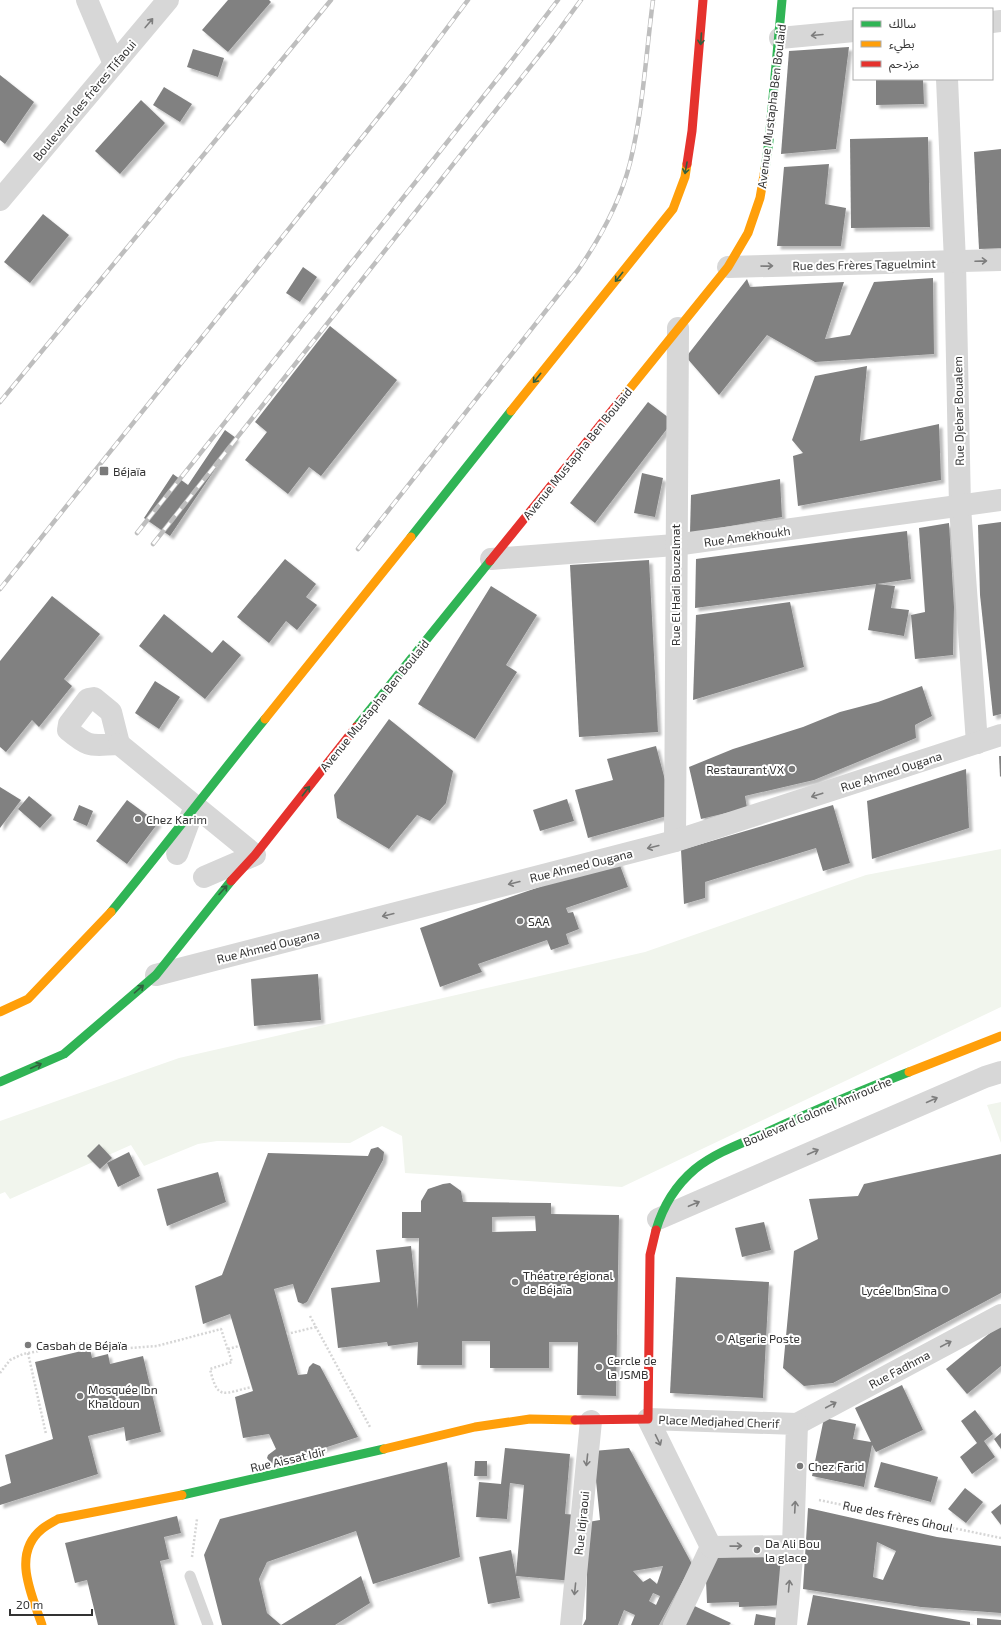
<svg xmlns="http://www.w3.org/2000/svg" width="1001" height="1625" font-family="'Exo 2','Noto Sans Arabic',sans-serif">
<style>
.green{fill:#f1f5ed}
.building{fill:#818181;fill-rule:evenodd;filter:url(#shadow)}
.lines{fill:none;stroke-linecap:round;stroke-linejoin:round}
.path{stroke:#d6d6d6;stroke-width:2.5;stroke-dasharray:2 2;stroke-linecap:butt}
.lane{stroke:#d7d7d7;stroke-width:11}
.street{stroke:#d7d7d7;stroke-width:22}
.fast{stroke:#30b455;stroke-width:9}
.slow{stroke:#ff9f0a;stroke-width:9}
.jam{stroke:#e5322d;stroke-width:9}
.rail-casing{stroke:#bebebe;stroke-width:4.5}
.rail{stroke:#fff;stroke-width:3;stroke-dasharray:9;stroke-linecap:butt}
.oneway{stroke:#7d7d7d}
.oneway2{stroke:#32603f}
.poi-dot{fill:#7a7a7a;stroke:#fff;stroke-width:1.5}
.labels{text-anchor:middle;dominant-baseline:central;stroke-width:4;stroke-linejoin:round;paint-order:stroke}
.street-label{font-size:12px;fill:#333;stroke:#fff}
.poi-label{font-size:12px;fill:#333;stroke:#fff;text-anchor:start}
</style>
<defs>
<filter id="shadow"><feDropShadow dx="3.5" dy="3.5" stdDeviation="1" flood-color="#0004"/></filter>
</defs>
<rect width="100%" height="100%" fill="#fff"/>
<g class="green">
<polygon points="1001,849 1001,1007 622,1187 405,1173 402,1136 382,1126 350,1143 217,1141 198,1144 144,1166 131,1145 10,1199 5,1192 0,1194 0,1121 179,1058 645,952 866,875"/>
<polygon points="1001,1102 1001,1143 987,1105"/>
</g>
<g class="building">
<polygon points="228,0 269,0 271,2 228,52 202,30"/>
<polygon points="849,47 836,149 781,154 789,51"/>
<polygon points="193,49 224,58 218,77 187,67"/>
<polygon points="0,75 34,102 5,144 0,140"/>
<polygon points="876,79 923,79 924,104 876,105"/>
<polygon points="164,87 192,104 180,122 153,105"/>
<polygon points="141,100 165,123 120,174 95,151"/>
<polygon points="928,137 930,227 851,228 850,139"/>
<polygon points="1001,149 1001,248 979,249 974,152"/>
<polygon points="829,164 825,204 846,208 841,246 777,246 784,167"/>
<polygon points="43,214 69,235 30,283 4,262"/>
<polygon points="303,267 317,277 300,302 286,293"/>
<polygon points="933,278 934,354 815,362 767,335 719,395 686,357 747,279 750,287 844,282 825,339 850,335 874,282"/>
<polygon points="330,326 397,380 321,476 309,467 288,494 245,460 267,432 255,422"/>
<polygon points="867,366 860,441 939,424 941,480 798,506 793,456 803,453 792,440 815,376"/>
<polygon points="648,402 673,421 595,523 570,503"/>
<polygon points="225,430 236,438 170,536 144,518 173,474 188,485"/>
<polygon points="642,473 663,478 655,517 634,513"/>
<polygon points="780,479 782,517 690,533 691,495"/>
<polygon points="1001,522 1001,714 993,716 980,595 978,525"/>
<polygon points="949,523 954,607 953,655 915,659 911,615 925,612 919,528"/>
<polygon points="907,531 911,579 877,584 895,586 891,608 909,610 904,636 868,630 876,584 695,608 696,559"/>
<polygon points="285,559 316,584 306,597 317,605 297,630 286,621 269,643 237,617"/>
<polygon points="649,560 658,732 579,737 570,565"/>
<polygon points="491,586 537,615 506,665 517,672 475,739 418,704"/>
<polygon points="52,596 100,634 64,679 72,686 39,727 32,720 6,752 0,747 0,661"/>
<polygon points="790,602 804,667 693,700 696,615"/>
<polygon points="164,614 212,653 223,640 241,655 205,699 139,646"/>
<polygon points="155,681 180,697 159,729 135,713"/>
<polygon points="922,686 932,716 915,725 916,738 814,780 745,796 747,808 701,819 689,767 733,749 803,727 840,712 878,702"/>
<polygon points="389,719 453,771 446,803 430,821 417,815 389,849 337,818 334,795"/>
<polygon points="656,746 674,814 588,838 575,790 613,780 607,759"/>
<polygon points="999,756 1001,756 1001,776 1000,777"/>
<polygon points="966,769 969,828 872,859 867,801"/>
<polygon points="0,787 21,800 0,828"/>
<polygon points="29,796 52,815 40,828 18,809"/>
<polygon points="567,799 574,821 540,831 533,810"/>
<polygon points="127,800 158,823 127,864 96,841"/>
<polygon points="79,805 93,811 87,826 73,820"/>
<polygon points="833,805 850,863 823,871 816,848 705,882 705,898 684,904 681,850"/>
<polygon points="618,860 628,887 566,908 568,913 573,912 579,929 566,934 569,944 551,950 547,940 478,964 482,972 440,987 420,928"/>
<polygon points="318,974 321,1020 254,1026 251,979"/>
<polygon points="99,1144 112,1158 100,1169 87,1156"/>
<polygon points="378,1147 384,1152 383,1160 307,1302 303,1304 298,1302 293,1284 274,1289 298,1375 307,1374 309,1367 313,1363 320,1366 358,1437 275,1464 271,1463 267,1458 268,1455 276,1449 269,1434 243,1438 235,1397 253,1391 230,1314 203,1324 195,1286 222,1275 268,1153 368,1156 371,1149"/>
<polygon points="129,1152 140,1176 118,1187 107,1163"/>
<polygon points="1001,1154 1001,1293 833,1383 804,1386 783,1368 794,1251 818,1239 809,1199 858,1196 864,1184"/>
<polygon points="218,1172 226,1202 167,1226 157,1189"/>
<path d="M450,1183L461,1191L463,1202L551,1203V1214L619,1215L616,1396L577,1395L578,1342H549V1368H490V1341H462V1365H417L418,1342L388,1346L387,1342L338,1348L331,1288L380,1282L376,1250L411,1246L418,1309L419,1238H402V1212H421V1201L428,1189L443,1184ZM535,1216L536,1231L492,1232V1217Z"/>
<polygon points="764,1222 771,1250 742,1257 735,1228"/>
<polygon points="676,1277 769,1282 763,1398 670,1393"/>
<polygon points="1001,1324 1001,1366 967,1394 946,1369"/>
<polygon points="90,1349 92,1358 108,1354 110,1364 143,1356 161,1432 126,1441 124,1427 88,1436 98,1474 0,1505 0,1487 11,1483 5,1455 53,1439 35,1362"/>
<polygon points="902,1385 923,1430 876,1452 872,1445 864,1487 812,1476 824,1418 856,1424 853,1439 871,1442 855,1408"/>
<polygon points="975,1410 993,1434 984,1441 995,1457 972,1474 960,1457 977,1443 961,1421"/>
<polygon points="1001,1433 1001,1449 994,1439"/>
<polygon points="505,1448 570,1454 565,1514 578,1515 573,1581 516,1576 520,1598 488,1604 479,1557 511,1550 516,1575 524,1485 510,1483 507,1519 476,1517 479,1482 501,1484"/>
<path d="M629,1448L692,1564L659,1625H631L635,1615L624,1610L618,1625H583L586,1619L588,1522L600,1520L593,1451ZM663,1566L657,1584L650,1578L643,1582L633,1571ZM653,1593L660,1596L656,1605L649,1601Z"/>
<polygon points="475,1461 487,1461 487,1476 474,1476"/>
<polygon points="447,1462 460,1557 373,1584 356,1531 267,1562 259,1579 267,1613 281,1625 361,1576 370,1603 335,1625 222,1625 204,1555 220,1519"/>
<polygon points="881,1462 938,1477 931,1502 874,1487"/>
<polygon points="965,1488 983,1502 966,1523 948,1509"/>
<polygon points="1001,1504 1001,1525 991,1512"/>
<path d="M808,1508L937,1537L1001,1546V1613L921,1607L803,1589ZM877,1542L896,1551L883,1580L873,1577Z"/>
<polygon points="177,1516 181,1533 164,1537 169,1559 160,1561 175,1625 98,1625 87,1580 75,1583 65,1543"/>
<polygon points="785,1555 787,1605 739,1607 739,1602 707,1603 705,1558"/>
<polygon points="813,1595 970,1622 970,1625 807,1625"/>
<polygon points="688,1603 731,1623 729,1625 678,1625"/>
<polygon points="756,1614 783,1619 781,1625 754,1625"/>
<polygon points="977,1618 1001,1620 1001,1625 977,1625"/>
</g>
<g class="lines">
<g class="path">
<polyline points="310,1316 370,1427"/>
<polyline points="287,1334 316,1327"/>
<polyline points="228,1349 239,1346"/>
<polyline points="28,1353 46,1434"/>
<path d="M0,1373L10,1360L23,1354L81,1343L116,1349L157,1346L221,1329L232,1362L210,1369C218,1402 223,1393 252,1387"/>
<polyline points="819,1500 1001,1538"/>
<polyline points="192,1557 197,1519"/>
</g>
<polyline class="lane" points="190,1576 208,1625"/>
<g class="street">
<polyline points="87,0 114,64"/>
<polyline points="992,22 1001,21"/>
<polyline points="780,38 854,31"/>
<polyline points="947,79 955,262 960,507 977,743"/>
<polyline points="0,200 168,0"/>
<polyline points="728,267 1001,260"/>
<polyline points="491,559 675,545 1001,500"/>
<path d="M94,698L111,712L119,744C90,745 91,749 68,730L69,724L88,699Z"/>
<polyline points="119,744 255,855 204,877"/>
<polyline points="675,841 678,328"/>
<polyline points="177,854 191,816"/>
<polyline points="156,975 675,841 1001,735"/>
<polyline points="658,1219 985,1077 1001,1072"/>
<polyline points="797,1424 1001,1315"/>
<polyline points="571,1625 591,1421"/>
<polyline points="674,1625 711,1547"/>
<polyline points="786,1625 793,1546 797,1424 648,1419 711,1547 793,1546"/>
</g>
<g class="fast">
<polyline points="765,169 769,141 782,0"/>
<polyline points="411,537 511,411"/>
<polyline points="356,727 490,561"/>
<path d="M111,912C163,849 213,783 265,719"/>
<polyline points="0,1082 64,1054 156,975 231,881"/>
<path d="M656,1230C663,1206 676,1185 695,1169C715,1153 740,1144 763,1134C811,1112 859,1091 909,1072"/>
<polyline points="182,1495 384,1449"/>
</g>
<g class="slow">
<polyline points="623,397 728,267 748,233 760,198 765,169"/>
<polyline points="511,411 673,209 685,177 687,164"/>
<polyline points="265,719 411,537"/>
<polyline points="0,1012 28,999 111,912"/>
<polyline points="909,1072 1001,1036"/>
<polyline points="384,1449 475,1427 530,1419 575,1420"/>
<path d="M42,1625C32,1595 11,1554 42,1529C47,1525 53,1522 58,1519L182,1495"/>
</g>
<g class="jam">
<polyline points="687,164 692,131 703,0"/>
<polyline points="490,561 623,397"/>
<polyline points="231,881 255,855 356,727"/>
<polyline points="575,1420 648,1419 650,1255 656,1230"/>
</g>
<g class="rail-casing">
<g id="rail">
<polyline points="0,402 331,0"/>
<polyline points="137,533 506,68 558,0"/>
<polyline points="153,544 553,38 581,0"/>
<path d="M358,549L578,270C601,237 620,202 630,163C643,110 646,54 653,0"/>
<polyline points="0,589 405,84 468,0"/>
</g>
</g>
<use href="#rail" class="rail"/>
</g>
<defs><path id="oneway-shaft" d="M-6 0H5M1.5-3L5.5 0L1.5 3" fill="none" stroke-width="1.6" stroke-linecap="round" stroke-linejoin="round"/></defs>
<g class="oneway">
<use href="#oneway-shaft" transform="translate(149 23) rotate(-50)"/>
<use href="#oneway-shaft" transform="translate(817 35) rotate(175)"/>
<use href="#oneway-shaft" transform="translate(981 261) rotate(-2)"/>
<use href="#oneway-shaft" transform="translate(767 266) rotate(-1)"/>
<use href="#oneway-shaft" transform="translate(817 795) rotate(162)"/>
<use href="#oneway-shaft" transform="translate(653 847) rotate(166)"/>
<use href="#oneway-shaft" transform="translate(514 883) rotate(166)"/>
<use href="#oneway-shaft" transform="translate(388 915) rotate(166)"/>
<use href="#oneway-shaft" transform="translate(932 1100) rotate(-24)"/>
<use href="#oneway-shaft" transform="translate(813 1152) rotate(-24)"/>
<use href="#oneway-shaft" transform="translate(694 1204) rotate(-23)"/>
<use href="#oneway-shaft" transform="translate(946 1344) rotate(-28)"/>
<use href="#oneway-shaft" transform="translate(831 1405) rotate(-28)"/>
<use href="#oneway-shaft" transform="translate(658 1440) rotate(64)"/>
<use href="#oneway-shaft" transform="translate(587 1460) rotate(96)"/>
<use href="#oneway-shaft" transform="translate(795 1507) rotate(-87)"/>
<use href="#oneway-shaft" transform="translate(736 1546) rotate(-1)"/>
<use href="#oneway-shaft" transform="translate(789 1586) rotate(-85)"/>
<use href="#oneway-shaft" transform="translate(575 1589) rotate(96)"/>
</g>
<g class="oneway2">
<use href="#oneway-shaft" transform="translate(701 39) rotate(94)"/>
<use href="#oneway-shaft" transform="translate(686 168) rotate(100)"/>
<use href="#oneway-shaft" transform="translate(619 277) rotate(129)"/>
<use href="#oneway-shaft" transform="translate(537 378) rotate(129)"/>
<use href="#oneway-shaft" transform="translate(306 791) rotate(-52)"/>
<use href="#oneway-shaft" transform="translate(223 890) rotate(-48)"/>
<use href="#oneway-shaft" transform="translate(139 989) rotate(-41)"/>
<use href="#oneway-shaft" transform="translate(36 1066) rotate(-24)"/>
</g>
<g class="poi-dot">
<rect x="99" y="466" width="10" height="10" rx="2"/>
<circle cx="792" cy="769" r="4"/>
<circle cx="138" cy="819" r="4"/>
<circle cx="520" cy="921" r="4"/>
<circle cx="515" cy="1282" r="4"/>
<circle cx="945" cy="1290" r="4"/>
<circle cx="720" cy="1338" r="4"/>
<circle cx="28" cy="1345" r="4"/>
<circle cx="599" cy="1367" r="4"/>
<circle cx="80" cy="1396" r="4"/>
<circle cx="800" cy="1466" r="4"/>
<circle cx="757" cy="1550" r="4"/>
</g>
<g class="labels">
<g class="street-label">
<text transform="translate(84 100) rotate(-50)">Boulevard des frères Tifaoui</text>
<text transform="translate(771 106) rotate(-83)">Avenue Mustapha Ben Boulaid</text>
<text transform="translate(864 264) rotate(-1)">Rue des Frères Taguelmint</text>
<text transform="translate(958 411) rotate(-91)">Rue Djebar Boualem</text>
<text transform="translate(577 453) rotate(-51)">Avenue Mustapha Ben Boulaid</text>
<text transform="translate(747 536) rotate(-8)">Rue Amekhoukh</text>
<text transform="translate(675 585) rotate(-90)">Rue El Hadi Bouzelmat</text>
<text transform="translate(374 705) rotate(-51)">Avenue Mustapha Ben Boulaid</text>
<text transform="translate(891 771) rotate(-18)">Rue Ahmed Ougana</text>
<text transform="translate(581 865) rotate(-14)">Rue Ahmed Ougana</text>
<text transform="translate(268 946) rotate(-14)">Rue Ahmed Ougana</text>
<text transform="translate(817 1111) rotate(-23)">Boulevard Colonel Amirouche</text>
<text transform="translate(899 1369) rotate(-28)">Rue Fadhma</text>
<text transform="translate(719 1421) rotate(2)">Place Medjahed Cherif</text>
<text transform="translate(288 1459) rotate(-13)">Rue Aissat Idir</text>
<text transform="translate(898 1516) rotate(12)">Rue des frères Ghoul</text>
<text transform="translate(581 1523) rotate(-84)">Rue Idjraoui</text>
</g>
<g class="poi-label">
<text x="113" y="471">Béjaïa</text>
<text x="784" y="769" text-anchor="end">Restaurant VX</text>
<text x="146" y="819">Chez Karim</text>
<text x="528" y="921">SAA</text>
<text x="523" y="1275">Théatre régional<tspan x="523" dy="14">de Béjaïa</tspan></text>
<text x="937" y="1290" text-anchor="end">Lycée Ibn Sina</text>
<text x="728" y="1338">Algerie Poste</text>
<text x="36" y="1345">Casbah de Béjaïa</text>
<text x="607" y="1360">Cercle de<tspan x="607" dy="14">la JSMB</tspan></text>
<text x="88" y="1389">Mosquée Ibn<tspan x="88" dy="14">Khaldoun</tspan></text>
<text x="808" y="1466">Chez Farid</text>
<text x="765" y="1543">Da Ali Bou<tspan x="765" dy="14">la glace</tspan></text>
</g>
</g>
<rect x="853" y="8" width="140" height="72" fill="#ffffff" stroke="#adadad"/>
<rect x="861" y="21" width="20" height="6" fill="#30b455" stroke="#adadad"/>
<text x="889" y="28" font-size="12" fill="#333333">سالك</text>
<rect x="861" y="41" width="20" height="6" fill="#ff9f0a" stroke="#adadad"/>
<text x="889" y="48" font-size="12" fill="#333333">بطيء</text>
<rect x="861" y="61" width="20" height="6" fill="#e5322d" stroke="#adadad"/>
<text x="889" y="68" font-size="12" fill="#333333">مزدحم</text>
<path d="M10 1609v6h82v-6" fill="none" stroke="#333333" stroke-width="2"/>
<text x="16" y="1609" font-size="12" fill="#333333" stroke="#ffffff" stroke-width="3" paint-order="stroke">20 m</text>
</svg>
